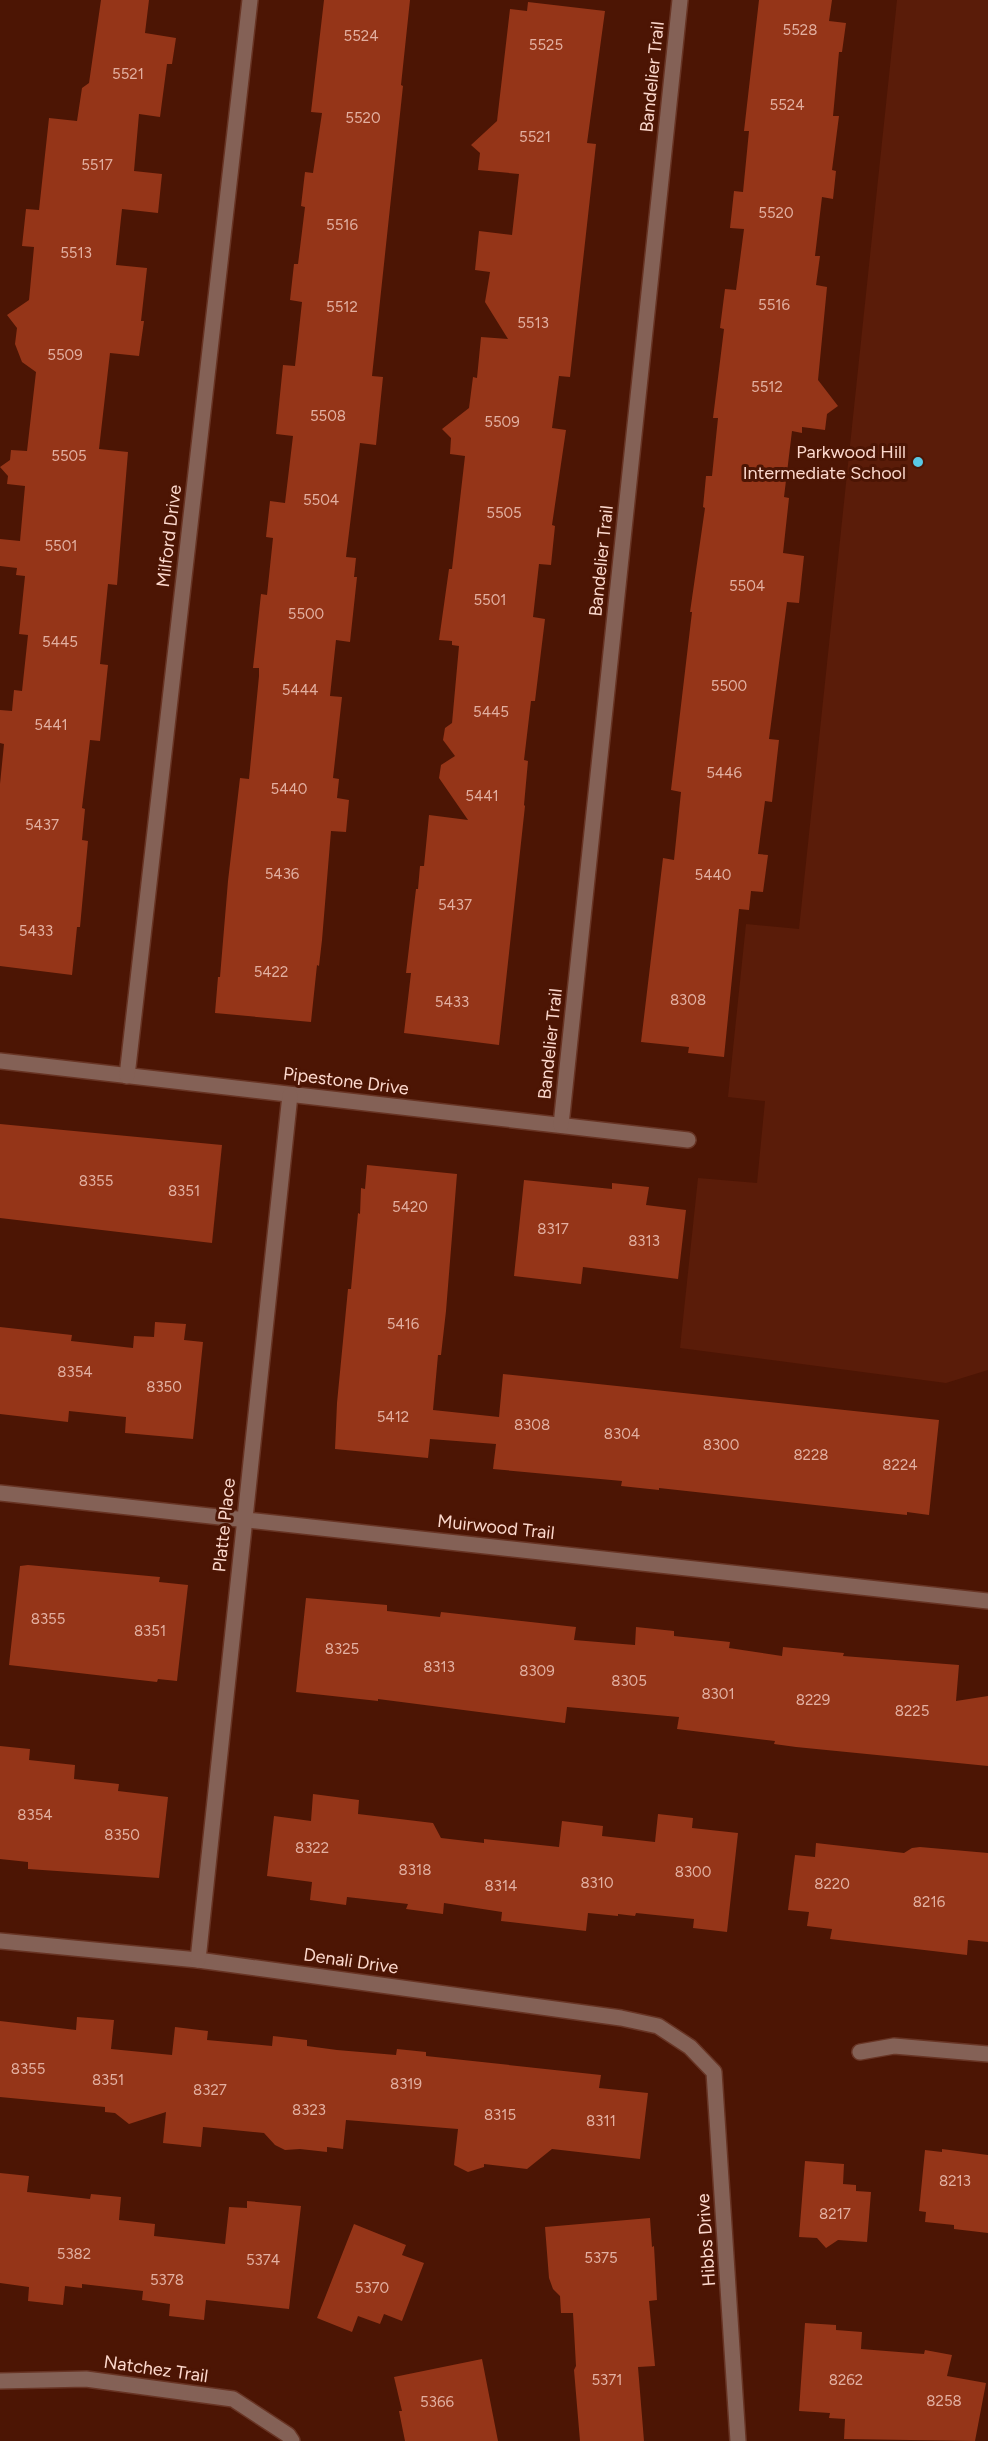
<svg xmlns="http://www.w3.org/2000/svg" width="988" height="2441" font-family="Figtree,sans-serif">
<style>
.built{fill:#5a1c09}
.building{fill:#953518}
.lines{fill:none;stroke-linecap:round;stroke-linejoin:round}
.minor-casing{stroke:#683424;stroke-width:18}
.minor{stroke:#846156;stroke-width:15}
.poi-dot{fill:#59c8e4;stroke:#4c1504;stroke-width:2}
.labels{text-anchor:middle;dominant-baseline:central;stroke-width:6;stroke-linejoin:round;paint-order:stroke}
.number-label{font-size:15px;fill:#e2afa0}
.street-label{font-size:18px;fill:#fcd8cd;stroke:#4c1504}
.poi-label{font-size:18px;fill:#fcd8cd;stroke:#4c1504;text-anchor:end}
</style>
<rect width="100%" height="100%" fill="#4c1504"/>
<polygon class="built" points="897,0 988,0 988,1370 946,1383 680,1348 698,1178 757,1183 765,1101 728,1097 746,924 799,929"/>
<g class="building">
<polygon points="101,0 149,0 145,33 176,38 172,64 167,64 160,117 139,114 134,171 162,174 158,213 122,209 116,265 147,268 141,321 144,321 139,356 110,353 99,449 128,452 117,585 108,584 100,664 108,665 100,741 90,740 82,808 85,809 82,840 88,841 80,927 77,927 72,975 0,966 0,784 4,744 0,743 0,710 12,711 14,690 22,691 28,635 19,634 25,576 16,575 17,568 0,566 0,539 20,541 25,486 7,484 8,476 0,467 10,460 11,450 27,451 36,372 22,362 15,344 17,328 7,315 29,300 34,247 22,246 26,209 39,210 49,118 77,121 82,88 89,83"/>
<polygon points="324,0 410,0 401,85 403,86 372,376 383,377 376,445 360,443 346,557 356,558 354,577 357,577 350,642 336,640 330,696 342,697 333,778 339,779 337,798 349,800 346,832 331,831 322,940 319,966 317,965 311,1022 215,1013 218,977 220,977 228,881 240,778 249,779 259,676 259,668 253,668 261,594 267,595 273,538 266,537 270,501 285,503 293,436 276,434 283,365 295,366 302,302 290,300 294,264 298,264 305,207 301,206 305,172 313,173 322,113 311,112"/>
<polygon points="759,0 832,0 829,21 846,23 842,52 839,52 833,116 839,116 832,170 836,171 833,199 822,197 815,256 820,256 816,285 827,287 818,380 838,406 827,414 825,430 802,427 802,433 792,431 784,497 789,498 783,553 804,556 799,603 787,602 769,739 779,740 772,802 765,801 758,854 768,855 763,892 751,891 749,910 739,909 724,1057 688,1053 689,1047 641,1042 663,858 674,860 681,792 671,790 692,612 690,612 705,508 703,507 706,476 712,476 718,418 713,418 724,329 720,328 725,289 736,290 744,229 730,228 734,191 743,192 749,131 744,131"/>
<polygon points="528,2 605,11 587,143 596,144 570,377 559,376 552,428 566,430 552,525 555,526 551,565 539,564 533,617 545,619 535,701 531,701 524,760 528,761 524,805 525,806 499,1045 404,1033 411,973 406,973 416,889 418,889 420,866 424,866 429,815 468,820 439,778 441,765 455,756 443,740 445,728 452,723 459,646 452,645 452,641 439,640 449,569 452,569 465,456 450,454 451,438 442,429 469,408 473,377 477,378 481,337 508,339 485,302 490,272 475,270 479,231 512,235 519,174 478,170 480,153 471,145 497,121 510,9 527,11"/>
<polygon points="0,1124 222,1145 212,1243 0,1218"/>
<polygon points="367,1165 457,1174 446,1311 441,1355 438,1355 433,1410 499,1417 503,1374 939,1420 929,1515 907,1512 907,1515 659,1488 659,1490 621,1486 622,1481 493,1469 496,1444 430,1439 428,1458 335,1449 337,1403 348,1289 351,1289 358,1213 360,1214 361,1188 365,1189"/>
<polygon points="524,1180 612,1189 612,1183 649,1187 646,1205 686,1210 678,1279 583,1267 581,1284 514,1276"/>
<polygon points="155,1322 186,1324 184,1340 203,1342 193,1439 125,1433 126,1417 69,1411 68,1422 0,1414 0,1327 72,1335 71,1341 133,1348 134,1336 154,1337"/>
<polygon points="28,1565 160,1577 159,1582 188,1585 177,1681 158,1679 157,1682 9,1665 20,1566"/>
<polygon points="306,1598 387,1605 387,1611 440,1617 441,1612 576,1627 574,1640 635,1645 636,1627 674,1631 674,1636 730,1642 729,1648 782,1656 783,1647 844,1653 843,1656 959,1665 956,1701 988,1696 988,1766 796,1747 774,1744 775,1741 677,1729 679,1717 567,1707 565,1723 378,1699 378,1701 296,1692"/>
<polygon points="0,1746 30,1749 29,1760 75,1765 74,1779 119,1784 118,1791 168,1797 159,1878 28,1869 28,1862 0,1859"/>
<polygon points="313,1794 359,1800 358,1814 433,1823 441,1838 484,1843 484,1839 559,1847 562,1821 603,1826 602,1836 655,1842 658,1814 693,1818 692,1828 738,1833 727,1932 693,1928 694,1919 636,1913 635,1916 618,1914 618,1916 588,1913 586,1931 501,1921 502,1912 444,1903 443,1914 406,1909 408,1904 347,1897 346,1905 310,1900 312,1882 267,1876 274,1816 311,1821"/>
<polygon points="816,1843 904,1853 912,1848 920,1847 988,1853 988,1942 968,1940 967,1955 830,1939 832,1929 807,1926 809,1912 788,1910 795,1855 815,1857"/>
<polygon points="77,2017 114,2020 111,2049 172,2055 175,2027 208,2031 207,2040 272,2046 273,2036 307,2040 307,2046 337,2050 396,2055 397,2049 426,2052 426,2056 601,2075 599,2088 648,2093 640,2159 552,2149 527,2169 484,2164 484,2167 468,2172 454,2165 458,2129 346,2120 343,2149 327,2147 327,2152 300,2149 285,2150 275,2145 264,2133 203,2127 201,2147 163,2143 166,2112 129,2124 115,2113 105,2112 105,2107 0,2097 0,2021 76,2030"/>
<polygon points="942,2149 988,2155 988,2233 954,2229 954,2225 925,2222 926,2212 919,2211 925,2150 942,2152"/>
<polygon points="805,2161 844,2164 843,2184 856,2185 856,2191 871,2192 867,2242 838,2240 826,2248 817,2238 799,2237"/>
<polygon points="0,2173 29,2176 27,2192 90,2199 91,2194 121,2197 119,2220 155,2224 154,2236 225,2244 229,2207 247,2208 247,2201 301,2206 289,2309 206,2300 204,2320 169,2316 170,2304 142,2300 143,2291 82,2284 82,2288 65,2286 63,2305 28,2301 29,2287 0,2283"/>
<polygon points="650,2218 652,2247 654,2246 657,2300 649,2301 655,2366 638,2367 644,2441 580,2441 574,2370 576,2366 573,2313 561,2313 560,2296 553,2289 549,2278 545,2227"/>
<polygon points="354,2224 406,2245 402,2255 424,2263 402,2321 384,2314 380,2324 358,2316 352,2332 317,2318"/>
<polygon points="805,2323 836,2325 836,2330 862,2332 861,2349 924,2354 925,2350 952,2355 947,2376 986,2383 975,2441 844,2439 845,2419 829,2418 830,2413 799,2411"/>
<polygon points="482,2359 498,2441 405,2441 399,2411 402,2411 394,2377"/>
</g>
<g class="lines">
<g class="minor-casing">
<g id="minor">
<polyline points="0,1061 688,1140"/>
<polyline points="127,1076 250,0"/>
<polyline points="561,1125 680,0"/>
<polyline points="0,1493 988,1601"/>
<polyline points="0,1941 198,1960 621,2018 658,2026 690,2047 714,2072 738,2441"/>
<polyline points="198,1960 290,1095"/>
<polyline points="860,2052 894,2046 988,2054"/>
<polyline points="0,2381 86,2379 233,2399 288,2435 292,2441"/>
</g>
</g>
<use href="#minor" class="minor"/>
</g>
<circle class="poi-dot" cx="918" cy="462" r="6"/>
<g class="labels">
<g class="number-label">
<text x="800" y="30">5528</text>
<text x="361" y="36">5524</text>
<text x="546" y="45">5525</text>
<text x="128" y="74">5521</text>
<text x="787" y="105">5524</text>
<text x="363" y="118">5520</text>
<text x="535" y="137">5521</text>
<text x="97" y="165">5517</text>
<text x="776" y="213">5520</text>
<text x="342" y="225">5516</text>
<text x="76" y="253">5513</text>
<text x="774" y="305">5516</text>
<text x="342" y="307">5512</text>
<text x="533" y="323">5513</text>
<text x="65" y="355">5509</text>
<text x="767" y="387">5512</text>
<text x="328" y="416">5508</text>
<text x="502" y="422">5509</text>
<text x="69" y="456">5505</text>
<text x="321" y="500">5504</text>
<text x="504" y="513">5505</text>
<text x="61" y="546">5501</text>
<text x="747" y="586">5504</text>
<text x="490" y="600">5501</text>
<text x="306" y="614">5500</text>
<text x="60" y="642">5445</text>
<text x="729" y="686">5500</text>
<text x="300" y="690">5444</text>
<text x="491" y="712">5445</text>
<text x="51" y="725">5441</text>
<text x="724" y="773">5446</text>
<text x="289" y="789">5440</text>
<text x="482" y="796">5441</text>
<text x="42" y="825">5437</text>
<text x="282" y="874">5436</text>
<text x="713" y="875">5440</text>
<text x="455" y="905">5437</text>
<text x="36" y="931">5433</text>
<text x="271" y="972">5422</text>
<text x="688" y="1000">8308</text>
<text x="452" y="1002">5433</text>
<text x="96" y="1181">8355</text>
<text x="184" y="1191">8351</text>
<text x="410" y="1207">5420</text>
<text x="553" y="1229">8317</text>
<text x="644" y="1241">8313</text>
<text x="403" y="1324">5416</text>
<text x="75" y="1372">8354</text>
<text x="164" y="1387">8350</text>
<text x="393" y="1417">5412</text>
<text x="532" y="1425">8308</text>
<text x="622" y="1434">8304</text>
<text x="721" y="1445">8300</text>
<text x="811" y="1455">8228</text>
<text x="900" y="1465">8224</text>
<text x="48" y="1619">8355</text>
<text x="150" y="1631">8351</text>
<text x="342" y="1649">8325</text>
<text x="439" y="1667">8313</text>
<text x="537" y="1671">8309</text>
<text x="629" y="1681">8305</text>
<text x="718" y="1694">8301</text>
<text x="813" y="1700">8229</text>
<text x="912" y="1711">8225</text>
<text x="35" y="1815">8354</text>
<text x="122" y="1835">8350</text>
<text x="312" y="1848">8322</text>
<text x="415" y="1870">8318</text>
<text x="693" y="1872">8300</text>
<text x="597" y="1883">8310</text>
<text x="832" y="1884">8220</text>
<text x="501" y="1886">8314</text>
<text x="929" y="1902">8216</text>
<text x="28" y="2069">8355</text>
<text x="108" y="2080">8351</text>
<text x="406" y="2084">8319</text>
<text x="210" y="2090">8327</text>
<text x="309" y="2110">8323</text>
<text x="500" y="2115">8315</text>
<text x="601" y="2121">8311</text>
<text x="955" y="2181">8213</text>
<text x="835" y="2214">8217</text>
<text x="74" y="2254">5382</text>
<text x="601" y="2258">5375</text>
<text x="263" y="2260">5374</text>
<text x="167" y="2280">5378</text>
<text x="372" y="2288">5370</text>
<text x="607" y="2380">5371</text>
<text x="846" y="2380">8262</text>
<text x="944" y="2401">8258</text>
<text x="437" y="2402">5366</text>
</g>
<g class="street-label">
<text transform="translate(652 77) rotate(-84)">Bandelier Trail</text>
<text transform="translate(169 536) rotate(-83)">Milford Drive</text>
<text transform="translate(601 561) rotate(-84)">Bandelier Trail</text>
<text transform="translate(550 1044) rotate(-84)">Bandelier Trail</text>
<text transform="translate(346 1081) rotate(7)">Pipestone Drive</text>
<text transform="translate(224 1525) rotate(-84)">Platte Place</text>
<text transform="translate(496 1527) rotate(6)">Muirwood Trail</text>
<text transform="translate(351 1961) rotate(8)">Denali Drive</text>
<text transform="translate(706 2240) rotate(-94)">Hibbs Drive</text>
<text transform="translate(156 2369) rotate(8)">Natchez Trail</text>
</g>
<g class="poi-label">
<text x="906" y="452">Parkwood Hill<tspan x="906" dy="21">Intermediate School</tspan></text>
</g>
</g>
</svg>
